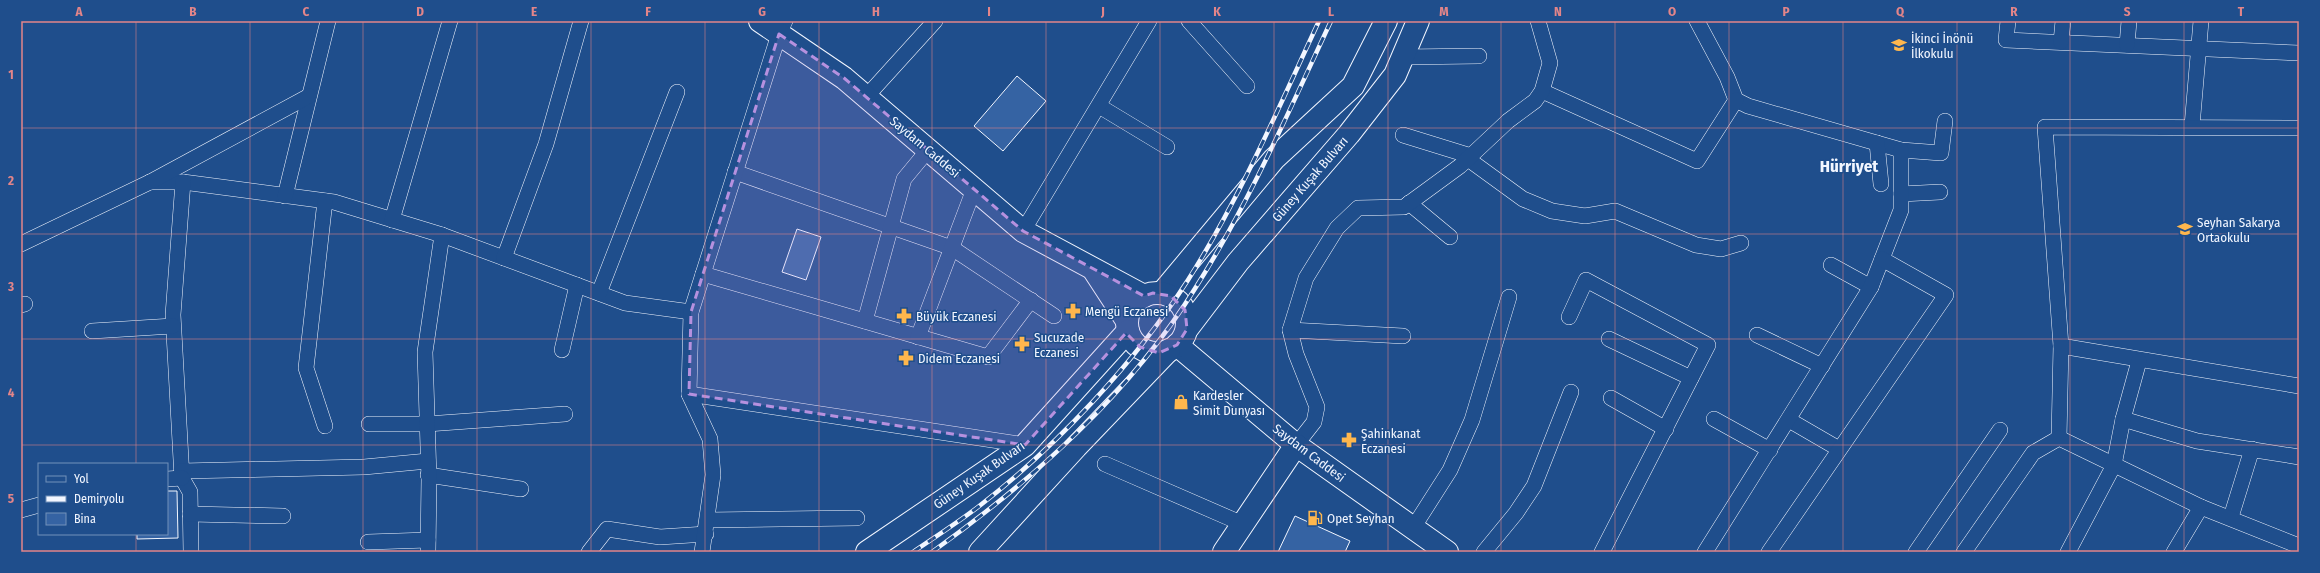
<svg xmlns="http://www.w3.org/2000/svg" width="2320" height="573" font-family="'Fira Sans Condensed',sans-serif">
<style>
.building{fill:#3563a3;stroke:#f2f6ff}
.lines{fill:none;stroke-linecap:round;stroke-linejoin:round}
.street-casing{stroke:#f2f6ff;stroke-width:16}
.secondary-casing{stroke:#f2f6ff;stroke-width:24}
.primary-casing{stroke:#f2f6ff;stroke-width:24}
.street{stroke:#1f4e8c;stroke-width:15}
.secondary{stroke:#1f4e8c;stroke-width:22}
.primary{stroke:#1f4e8c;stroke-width:22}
.rail-casing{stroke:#f2f6ff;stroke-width:4.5}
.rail{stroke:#1f4e8c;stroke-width:3;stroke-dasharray:9;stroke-linecap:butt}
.marked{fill:#b691df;fill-opacity:0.2;stroke:#b691df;stroke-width:3;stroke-dasharray:8 5;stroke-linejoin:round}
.grid{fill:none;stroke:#e38589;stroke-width:1;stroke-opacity:0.55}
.labels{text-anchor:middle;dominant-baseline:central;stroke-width:3;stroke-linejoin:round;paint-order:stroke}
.poi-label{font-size:13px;fill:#f2f6ff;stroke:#1f4e8c;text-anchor:start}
.street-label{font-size:13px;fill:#f2f6ff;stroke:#1f4e8c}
.district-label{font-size:17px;font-weight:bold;fill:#f2f6ff;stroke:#1f4e8c}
.neatline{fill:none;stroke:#e38589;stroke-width:1.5}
.grid-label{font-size:13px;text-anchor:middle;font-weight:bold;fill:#e38589}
</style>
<rect width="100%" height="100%" fill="#1f4e8c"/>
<g class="building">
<polygon points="1017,76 1046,101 1003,151 974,126"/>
<polygon points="797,229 821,237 806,280 782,272"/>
<polygon points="167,491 177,491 178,538 137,539 137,534 167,534"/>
<polygon points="1295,516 1350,541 1345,552 1278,552"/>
</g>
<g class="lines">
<g class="street-casing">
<g id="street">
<polyline points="1189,21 1247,86"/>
<polyline points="1697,21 1727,77 1736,100 1748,106 1901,150 1941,153 1945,121"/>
<polyline points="2008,21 2006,40 2299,53"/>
<polyline points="2061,42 2063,21"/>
<polyline points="2127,45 2129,21"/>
<polyline points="1403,57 1479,56"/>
<polyline points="1542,91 1697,161 1736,100"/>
<polyline points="866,97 935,21"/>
<polyline points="1099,106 1167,147"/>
<polyline points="2192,126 2201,21"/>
<polyline points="1403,135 1471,156"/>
<polyline points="1877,143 1881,184"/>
<polyline points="1468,159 1523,199 1552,211 1585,216 1615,211 1696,245 1721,249 1741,243"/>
<polyline points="735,172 952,248 1054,316"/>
<polyline points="150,182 183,182 334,202 442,235 625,303 691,312"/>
<polyline points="183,182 173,315 182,478 190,492 191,552"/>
<polyline points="1901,194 1940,192"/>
<polyline points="285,196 328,21"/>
<polyline points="325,201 306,368 325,426"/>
<polyline points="1409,203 1450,237"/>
<polyline points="392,220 450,21"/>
<polyline points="1023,231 1149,21"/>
<polyline points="21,244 150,182 309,96"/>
<polyline points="504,258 546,144 581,21"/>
<polyline points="1831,265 1871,287"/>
<polyline points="703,274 988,357 1031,300"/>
<polyline points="599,293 677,92"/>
<polyline points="21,305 25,304"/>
<polyline points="1569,317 1586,280 1708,345 1602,552"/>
<polyline points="865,321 904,179 928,150"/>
<polyline points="1290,330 1403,336"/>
<polyline points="92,331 173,326"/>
<polyline points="1757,335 1822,366"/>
<polyline points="918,337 974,189"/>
<polyline points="1609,339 1691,378"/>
<polyline points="2061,346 2299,386"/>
<polyline points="562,350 577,285"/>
<polyline points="689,394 1025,445"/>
<polyline points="1611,398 1666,429"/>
<polyline points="1714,419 1770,450"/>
<polyline points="2123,419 2197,441 2299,457"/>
<polyline points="1789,420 1839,449"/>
<polyline points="369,424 427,424 565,414"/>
<polyline points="2059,438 2061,346 2045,127 2299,128"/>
<polyline points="1296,445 1314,422 1317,407 1296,354 1290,330 1306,278 1337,228 1358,208 1404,207 1460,166 1508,121 1535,101 1542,91 1550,63 1538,21"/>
<polyline points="1105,464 1243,524"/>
<polyline points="182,471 364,467 428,461"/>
<polyline points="428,475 521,489"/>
<polyline points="167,479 182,478"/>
<polyline points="21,510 39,505"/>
<polyline points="190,514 283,516"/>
<polyline points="2231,517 2252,449"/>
<polyline points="708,520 857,518"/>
<polyline points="1413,528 1450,470 1472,420 1509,297"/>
<polyline points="368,542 428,540"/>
<polyline points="428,552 429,479 425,352 442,235"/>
<polyline points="589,552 607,529 660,537 706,534"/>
<polyline points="702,552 713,475 710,439 689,394 691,312 779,34 785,21"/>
<polyline points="1484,552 1516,513 1534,486 1571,392"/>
<polyline points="1705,552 1871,287 1901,210 1901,150"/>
<polyline points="1769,552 1946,295 1882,259"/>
<polyline points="1916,552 2000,430"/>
<polyline points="1964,552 2033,453 2059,438 2201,507 2299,546"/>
<polyline points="2068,552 2114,465 2123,419 2139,361"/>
<polyline points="2174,552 2201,507"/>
</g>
</g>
<g class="secondary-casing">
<g id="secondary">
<polyline points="760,21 844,78 1023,231 1144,296"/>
<polyline points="1095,272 1127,321"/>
<polyline points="1177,345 1296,445 1447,552"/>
<polyline points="1224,552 1296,445"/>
</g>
</g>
<g class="primary-casing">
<g id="primary">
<polyline points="1162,293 1274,159 1353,86 1386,21"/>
<circle cx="1157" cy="323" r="30"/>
<polyline points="1187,329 1238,262 1349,134 1395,75 1418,21"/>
<polyline points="867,552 1025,445 1128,331"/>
<polyline points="980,552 1076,447 1169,350"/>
</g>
</g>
<use href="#street" class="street"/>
<use href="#secondary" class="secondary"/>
<use href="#primary" class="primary"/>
<g class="rail-casing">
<g id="rail">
<path d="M913,552C935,537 957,523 978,507C1057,446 1134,364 1188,280C1240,198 1278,109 1319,21"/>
<path d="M932,552C1034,479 1130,394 1196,287C1249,203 1289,111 1331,21"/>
</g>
</g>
<use href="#rail" class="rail"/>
</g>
<path class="marked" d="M779,34L844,78L1023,231L1144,296L1153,293L1171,296L1185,310L1187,329L1177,345L1159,353L1140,347L1126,333L1025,445L689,394L691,312Z"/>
<path class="grid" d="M136,21V464M250,21V552M363,21V552M477,21V552M591,21V552M705,21V552M819,21V552M932,21V552M1046,21V552M1160,21V552M1274,21V552M1388,21V552M1501,21V552M1615,21V552M1729,21V552M1843,21V552M1957,21V552M2070,21V552M2184,21V552M21,128H2299M21,234H2299M21,339H2299M21,445H2299M136,534V552"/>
<defs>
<g id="school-bare" transform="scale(1.2)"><path d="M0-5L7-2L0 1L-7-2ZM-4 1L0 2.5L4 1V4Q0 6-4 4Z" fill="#ffb74d" stroke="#1f4e8c" stroke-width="2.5" paint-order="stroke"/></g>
<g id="pharmacy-bare" transform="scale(1.2)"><path d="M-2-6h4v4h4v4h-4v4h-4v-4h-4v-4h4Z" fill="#ffb74d" stroke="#1f4e8c" stroke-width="2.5" paint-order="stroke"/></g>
<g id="shop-bare" transform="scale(1.2)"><path d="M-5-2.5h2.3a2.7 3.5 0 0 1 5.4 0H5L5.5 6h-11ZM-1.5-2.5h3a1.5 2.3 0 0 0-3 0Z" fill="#ffb74d" stroke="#1f4e8c" stroke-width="2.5" paint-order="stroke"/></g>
<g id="fuel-bare" transform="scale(1.2)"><path d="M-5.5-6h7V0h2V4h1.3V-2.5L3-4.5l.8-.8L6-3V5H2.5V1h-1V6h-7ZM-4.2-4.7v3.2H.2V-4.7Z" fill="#ffb74d" stroke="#1f4e8c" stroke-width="2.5" paint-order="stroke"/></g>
</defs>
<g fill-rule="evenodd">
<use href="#school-bare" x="1899" y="45"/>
<use href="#school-bare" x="2185" y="229"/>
<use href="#pharmacy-bare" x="1073" y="311"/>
<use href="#pharmacy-bare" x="904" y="316"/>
<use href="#pharmacy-bare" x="1022" y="344"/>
<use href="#pharmacy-bare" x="906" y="358"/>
<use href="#shop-bare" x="1181" y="402"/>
<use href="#pharmacy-bare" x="1349" y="440"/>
<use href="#fuel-bare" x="1315" y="518"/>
</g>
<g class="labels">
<g class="poi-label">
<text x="1911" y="38">İkinci İnönü<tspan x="1911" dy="15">İlkokulu</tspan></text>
<text x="2197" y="222">Seyhan Sakarya<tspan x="2197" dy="15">Ortaokulu</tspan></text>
<text x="1085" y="311">Mengü Eczanesi</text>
<text x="916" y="316">Büyük Eczanesi</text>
<text x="1034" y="337">Sucuzade<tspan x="1034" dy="15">Eczanesi</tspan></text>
<text x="918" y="358">Didem Eczanesi</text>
<text x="1193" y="395">Kardesler<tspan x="1193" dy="15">Simit Dunyası</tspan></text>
<text x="1361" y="433">Şahinkanat<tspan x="1361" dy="15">Eczanesi</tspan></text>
<text x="1327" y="518">Opet Seyhan</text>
</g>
<g class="street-label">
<text transform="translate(925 147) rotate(40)">Saydam Caddesi</text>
<text transform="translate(1310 179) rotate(-49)">Güney Kuşak Bulvarı</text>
<text transform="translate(1309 453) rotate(37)">Saydam Caddesi</text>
<text transform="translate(979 475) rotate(-35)">Güney Kuşak Bulvarı</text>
</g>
<g class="district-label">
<text x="1849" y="166">Hürriyet</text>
</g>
</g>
<rect width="2320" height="573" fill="none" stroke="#1f4e8c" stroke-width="44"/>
<rect x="38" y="463" width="130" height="72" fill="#1f4e8c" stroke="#7391ba"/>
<rect x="46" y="476" width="20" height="6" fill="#1f4e8c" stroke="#7391ba"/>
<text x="74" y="483" font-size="12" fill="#f2f6ff">Yol</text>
<rect x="46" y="496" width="20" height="6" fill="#f2f6ff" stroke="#7391ba"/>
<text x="74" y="503" font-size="12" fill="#f2f6ff">Demiryolu</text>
<rect x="46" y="513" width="20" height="12" fill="#3563a3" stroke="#7391ba"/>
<text x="74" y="523" font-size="12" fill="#f2f6ff">Bina</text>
<rect x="22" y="22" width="2276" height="529" class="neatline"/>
<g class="grid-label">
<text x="79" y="16">A</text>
<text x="193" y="16">B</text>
<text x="306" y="16">C</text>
<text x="420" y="16">D</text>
<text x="534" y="16">E</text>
<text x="648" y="16">F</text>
<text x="762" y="16">G</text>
<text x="876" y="16">H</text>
<text x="989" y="16">I</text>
<text x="1103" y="16">J</text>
<text x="1217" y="16">K</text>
<text x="1331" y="16">L</text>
<text x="1444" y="16">M</text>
<text x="1558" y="16">N</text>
<text x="1672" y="16">O</text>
<text x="1786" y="16">P</text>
<text x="1900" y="16">Q</text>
<text x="2014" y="16">R</text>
<text x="2127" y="16">S</text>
<text x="2241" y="16">T</text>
<text x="11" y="79">1</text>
<text x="11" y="185">2</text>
<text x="11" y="291">3</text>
<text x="11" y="397">4</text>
<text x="11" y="503">5</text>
</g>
</svg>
